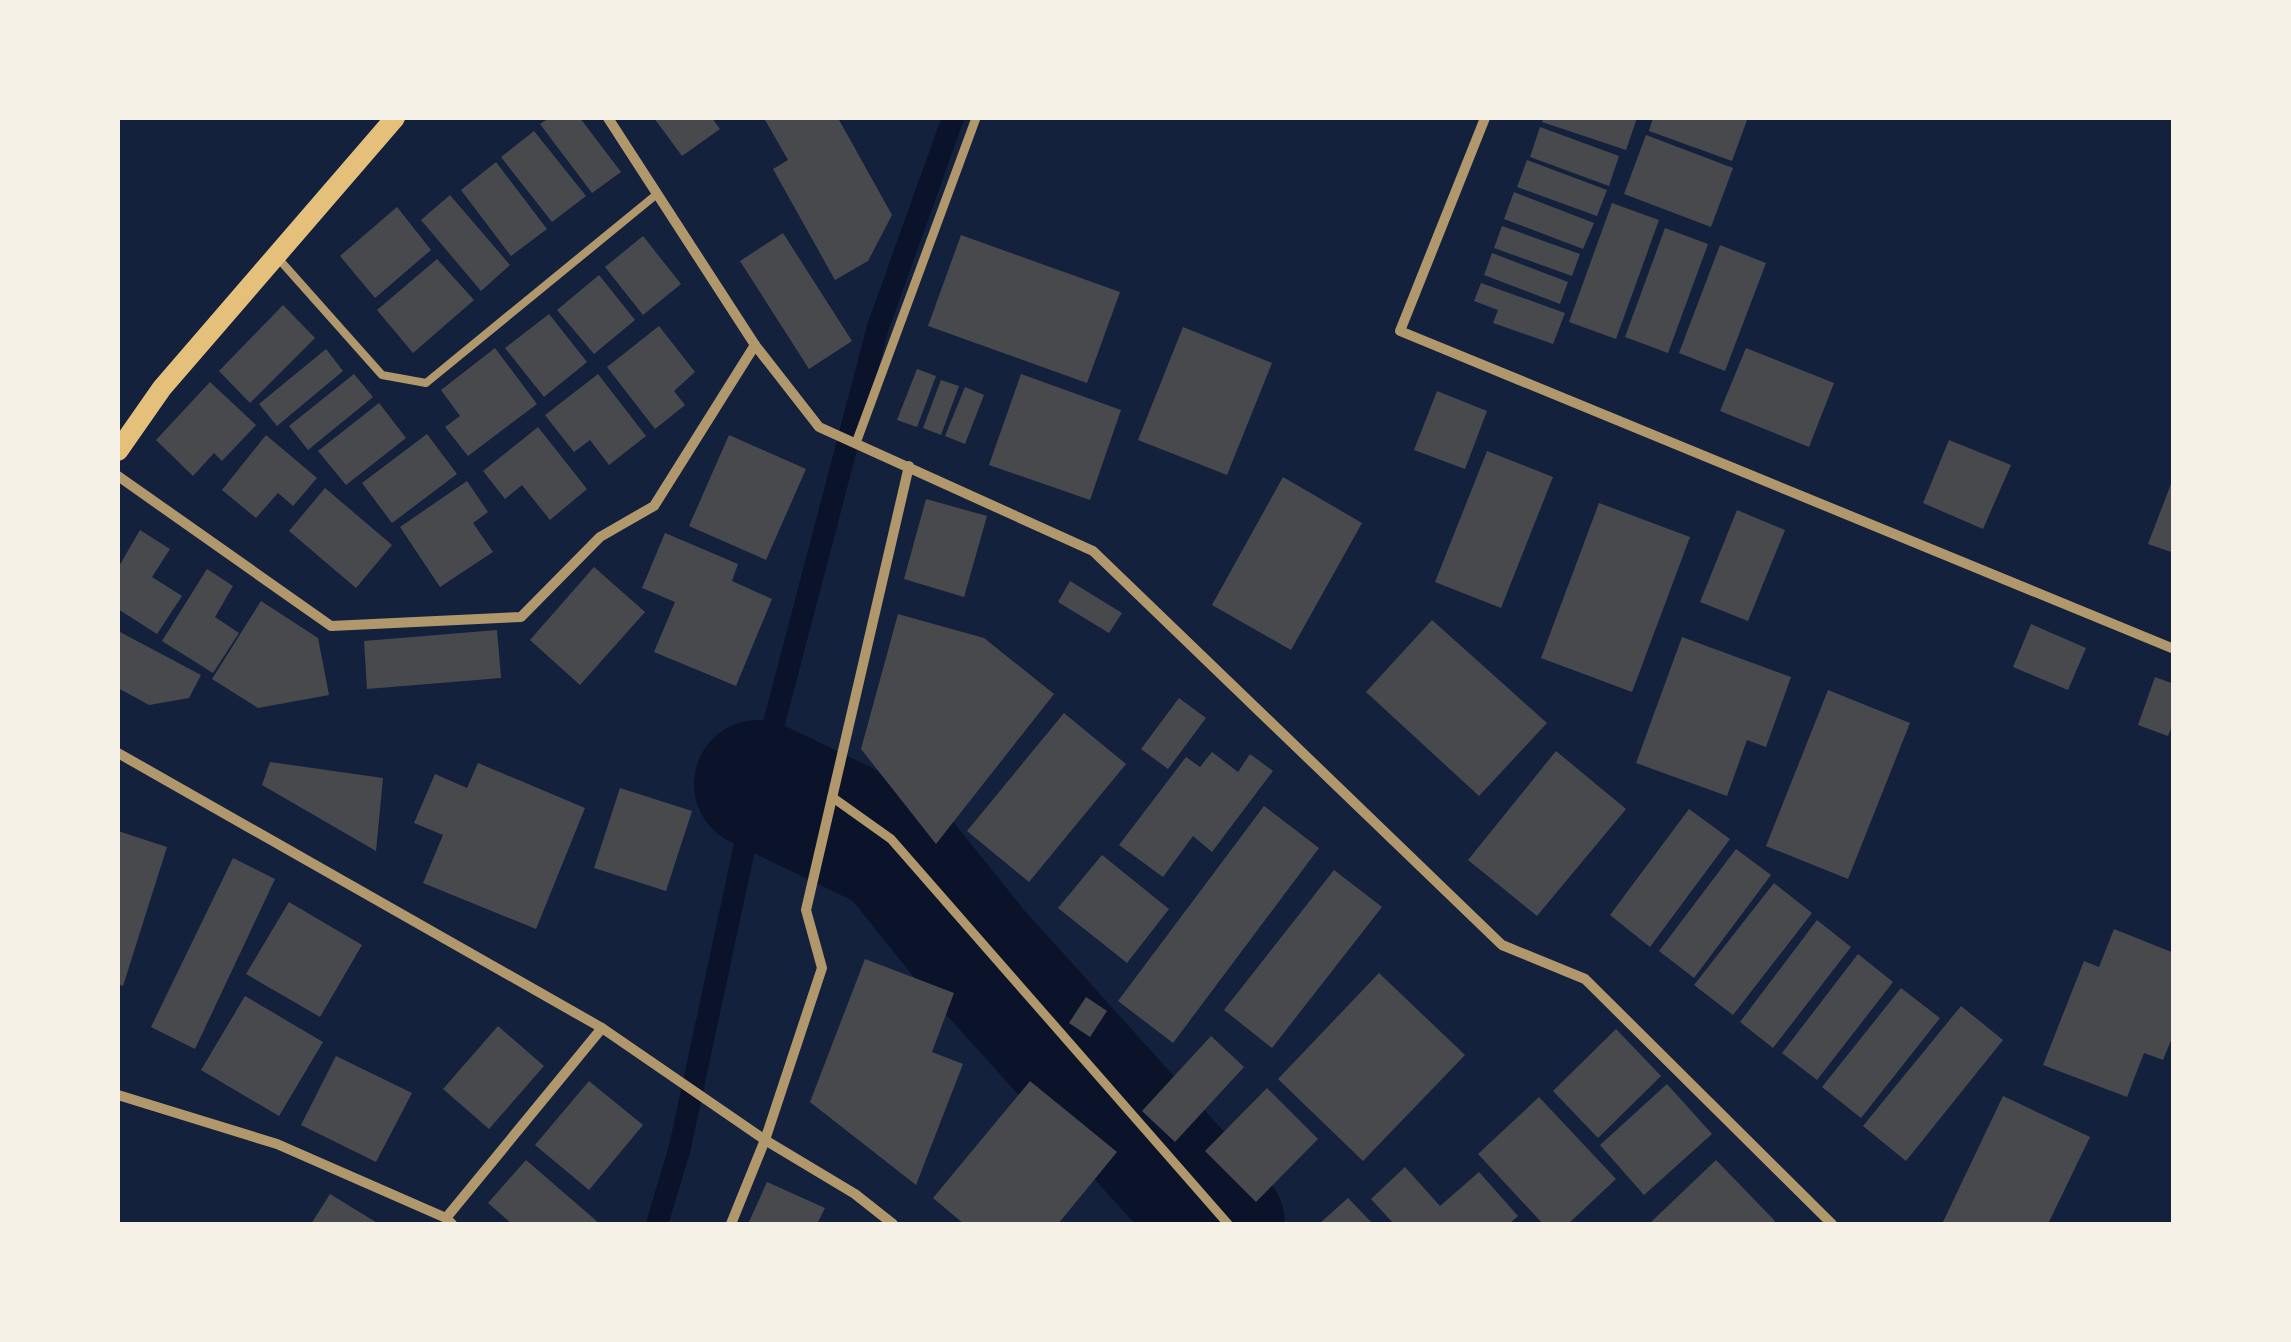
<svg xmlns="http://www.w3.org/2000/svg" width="2291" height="1342" font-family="Manrope,sans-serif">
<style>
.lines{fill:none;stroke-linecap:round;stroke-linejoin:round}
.stream{stroke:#0b132b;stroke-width:22}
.river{stroke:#0b132b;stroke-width:128}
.building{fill:#48494c}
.service{stroke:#b1986c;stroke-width:8}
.pedestrian{stroke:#b1986c;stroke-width:9}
.minor{stroke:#b1986c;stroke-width:10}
.secondary{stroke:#e5c07b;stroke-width:20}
</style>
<rect width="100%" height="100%" fill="#14213d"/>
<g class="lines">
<polyline class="stream" points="657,1224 680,1147 758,784 878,327 953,118"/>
<polyline class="river" points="758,784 893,849 975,951 1221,1224"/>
</g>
<g class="building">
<polygon points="549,118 580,118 621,172 592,193 540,124"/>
<polygon points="654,118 712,118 720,129 682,156"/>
<polygon points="764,118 838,118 892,215 868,261 835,280 773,169 788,160"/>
<polygon points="1544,118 1637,118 1626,150 1542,122"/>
<polygon points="1653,118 1739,118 1747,120 1732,161 1649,131"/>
<polygon points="1540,127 1619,156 1609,186 1530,157"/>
<polygon points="534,131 586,196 552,222 501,157"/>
<polygon points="1646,135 1733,168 1711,227 1624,194"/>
<polygon points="1527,160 1607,190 1597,216 1517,187"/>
<polygon points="496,162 547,229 511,256 461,190"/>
<polygon points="1514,192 1594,223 1583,249 1504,219"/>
<polygon points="450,195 510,265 481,291 421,220"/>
<polygon points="1612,203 1659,220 1616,339 1569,322"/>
<polygon points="397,207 431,250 375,298 340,256"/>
<polygon points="1502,226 1580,254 1572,276 1494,248"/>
<polygon points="1665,228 1708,244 1668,353 1625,337"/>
<polygon points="783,233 852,341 809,369 740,261"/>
<polygon points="961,235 1120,292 1087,383 928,326"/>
<polygon points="643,236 681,284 643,315 605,267"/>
<polygon points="1720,245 1766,263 1725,371 1679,353"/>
<polygon points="1492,253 1568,282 1560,304 1484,275"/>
<polygon points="437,259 474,300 413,353 377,310"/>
<polygon points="599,275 635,320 594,354 557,310"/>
<polygon points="1481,283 1565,313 1553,344 1493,323 1498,310 1474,301"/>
<polygon points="283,305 315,338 250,403 219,371"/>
<polygon points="549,314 587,362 544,397 505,348"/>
<polygon points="659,326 695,372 674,391 685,405 655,429 607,367"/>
<polygon points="1183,327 1272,363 1227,475 1138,440"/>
<polygon points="495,348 537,404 468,456 445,427 460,416 441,390"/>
<polygon points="1746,348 1834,383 1809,447 1720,411"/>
<polygon points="326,349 343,371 277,426 259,404"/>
<polygon points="917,369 936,376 917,427 897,420"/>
<polygon points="354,374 373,397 308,450 289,426"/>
<polygon points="598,374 646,436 609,465 590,440 574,452 545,415"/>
<polygon points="1021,374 1121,410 1090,500 989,465"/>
<polygon points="941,380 959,386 941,435 923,428"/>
<polygon points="210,382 256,425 222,461 214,453 193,476 156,440"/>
<polygon points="965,387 984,395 965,444 945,436"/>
<polygon points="1437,391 1487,411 1465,469 1414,450"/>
<polygon points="379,403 406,438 346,485 318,451"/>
<polygon points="538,427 587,489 550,520 522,485 505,499 483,471"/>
<polygon points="427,434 457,474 392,523 362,483"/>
<polygon points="266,435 317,478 293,506 278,493 256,518 222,490"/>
<polygon points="729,435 806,469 766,560 689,526"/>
<polygon points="1949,440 2011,465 1983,529 1923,503"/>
<polygon points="1487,451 1553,477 1501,608 1435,582"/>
<polygon points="2174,476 2174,553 2148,544"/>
<polygon points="1283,477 1362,523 1291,650 1212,605"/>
<polygon points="467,481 488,512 473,523 493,552 440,587 400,527"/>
<polygon points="325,488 392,545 356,588 289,531"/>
<polygon points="926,499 987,516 964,597 904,579"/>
<polygon points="1599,503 1690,537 1632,692 1541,658"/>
<polygon points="1737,510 1785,530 1748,621 1700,602"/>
<polygon points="140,530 170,549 152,577 182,596 157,634 118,609 118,568"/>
<polygon points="665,533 738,564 732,581 772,599 736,686 654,652 675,602 642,588"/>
<polygon points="594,567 645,612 580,685 530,640"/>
<polygon points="207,569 233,586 215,617 239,633 213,673 162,641"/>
<polygon points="1070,581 1122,613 1109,633 1058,602"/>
<polygon points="261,601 318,638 329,695 258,708 212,679"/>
<polygon points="898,614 984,638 1054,694 936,844 861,749"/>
<polygon points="1432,620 1547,723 1479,796 1366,692"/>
<polygon points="2031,624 2086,648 2068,690 2013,667"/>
<polygon points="497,630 501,678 367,689 364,641"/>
<polygon points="120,632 201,675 189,698 149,705 118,688"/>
<polygon points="1682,637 1791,677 1766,747 1747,740 1727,796 1636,763"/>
<polygon points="2155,677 2174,684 2174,721 2168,736 2138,725"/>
<polygon points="1828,690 1910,723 1848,879 1766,846"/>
<polygon points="1179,698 1206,718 1168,769 1141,749"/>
<polygon points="1064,713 1126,764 1029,882 967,831"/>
<polygon points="1556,751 1626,809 1537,916 1468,860"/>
<polygon points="1212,752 1238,772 1250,754 1273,771 1212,852 1193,836 1163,877 1119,845 1186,757 1200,767"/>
<polygon points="270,762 383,778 376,851 262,785"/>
<polygon points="478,763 585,808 536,929 423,883 443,835 414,823 435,774 467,788"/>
<polygon points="620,788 692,811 666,891 594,868"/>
<polygon points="1264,806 1319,848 1173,1043 1118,1001"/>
<polygon points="1689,809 1730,839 1650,947 1610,915"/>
<polygon points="118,831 167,847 123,986 118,984"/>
<polygon points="1736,849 1771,875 1694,978 1659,951"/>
<polygon points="1102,855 1169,909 1127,963 1058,908"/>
<polygon points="233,858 275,879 195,1049 151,1027"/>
<polygon points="1334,870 1382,907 1272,1048 1224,1010"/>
<polygon points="1774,883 1812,913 1733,1015 1694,985"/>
<polygon points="289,902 362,945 320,1017 246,974"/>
<polygon points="1817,920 1851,947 1773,1048 1740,1022"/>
<polygon points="2114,929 2174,953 2174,1033 2163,1060 2144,1053 2127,1097 2043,1065 2084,961 2099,967"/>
<polygon points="1858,954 1893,982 1817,1080 1782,1053"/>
<polygon points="865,959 954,993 932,1052 963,1064 916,1185 810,1102"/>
<polygon points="1379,973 1465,1055 1363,1161 1278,1079"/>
<polygon points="1901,988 1940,1018 1861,1118 1822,1087"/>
<polygon points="245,996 323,1042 279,1116 201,1070"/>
<polygon points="1086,997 1107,1011 1090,1037 1069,1023"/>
<polygon points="1961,1006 2003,1040 1906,1161 1863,1126"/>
<polygon points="498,1026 544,1066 489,1129 443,1089"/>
<polygon points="1616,1029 1661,1076 1598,1138 1553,1091"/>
<polygon points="1211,1036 1244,1067 1175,1142 1142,1111"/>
<polygon points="336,1056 412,1093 376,1162 301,1125"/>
<polygon points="589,1081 643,1125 589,1190 535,1145"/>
<polygon points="1030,1081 1117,1152 1058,1224 964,1224 933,1198"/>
<polygon points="1667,1084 1712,1134 1644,1195 1600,1145"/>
<polygon points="1267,1088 1318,1139 1256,1202 1205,1151"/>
<polygon points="2003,1096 2090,1137 2048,1224 1942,1224"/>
<polygon points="1539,1097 1616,1179 1568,1224 1543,1224 1478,1154"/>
<polygon points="526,1160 600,1224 512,1224 488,1203"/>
<polygon points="1716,1160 1775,1221 1771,1224 1649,1224"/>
<polygon points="1405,1167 1440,1206 1479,1172 1518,1216 1509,1224 1394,1224 1371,1199"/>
<polygon points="767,1182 825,1208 817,1224 748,1224"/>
<polygon points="330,1194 379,1224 311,1224"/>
<polygon points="1348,1198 1373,1224 1319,1224"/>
</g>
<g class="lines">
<polyline class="service" points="277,257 382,375 426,383 657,194"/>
<g class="pedestrian">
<polyline points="856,443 976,118"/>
<polyline points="832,797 891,839 1228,1224"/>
</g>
<g class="minor">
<polyline points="608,118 755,345 819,427 1093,551 1502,945 1585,979 1832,1224"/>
<polyline points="1485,118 1400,331 2174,649"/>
<polyline points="118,476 331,626 521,617 600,537 654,506 755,345"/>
<polyline points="118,753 602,1028 765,1140 855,1194 893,1224"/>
<polyline points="118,1095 277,1144 446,1218 452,1224"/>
<polyline points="446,1218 602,1028"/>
<polyline points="731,1224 765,1140 822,968 806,910 909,466"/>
</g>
<polyline class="secondary" points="118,451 162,388 395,118"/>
</g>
<rect width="2291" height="1342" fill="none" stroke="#f6f1e7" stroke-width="240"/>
</svg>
